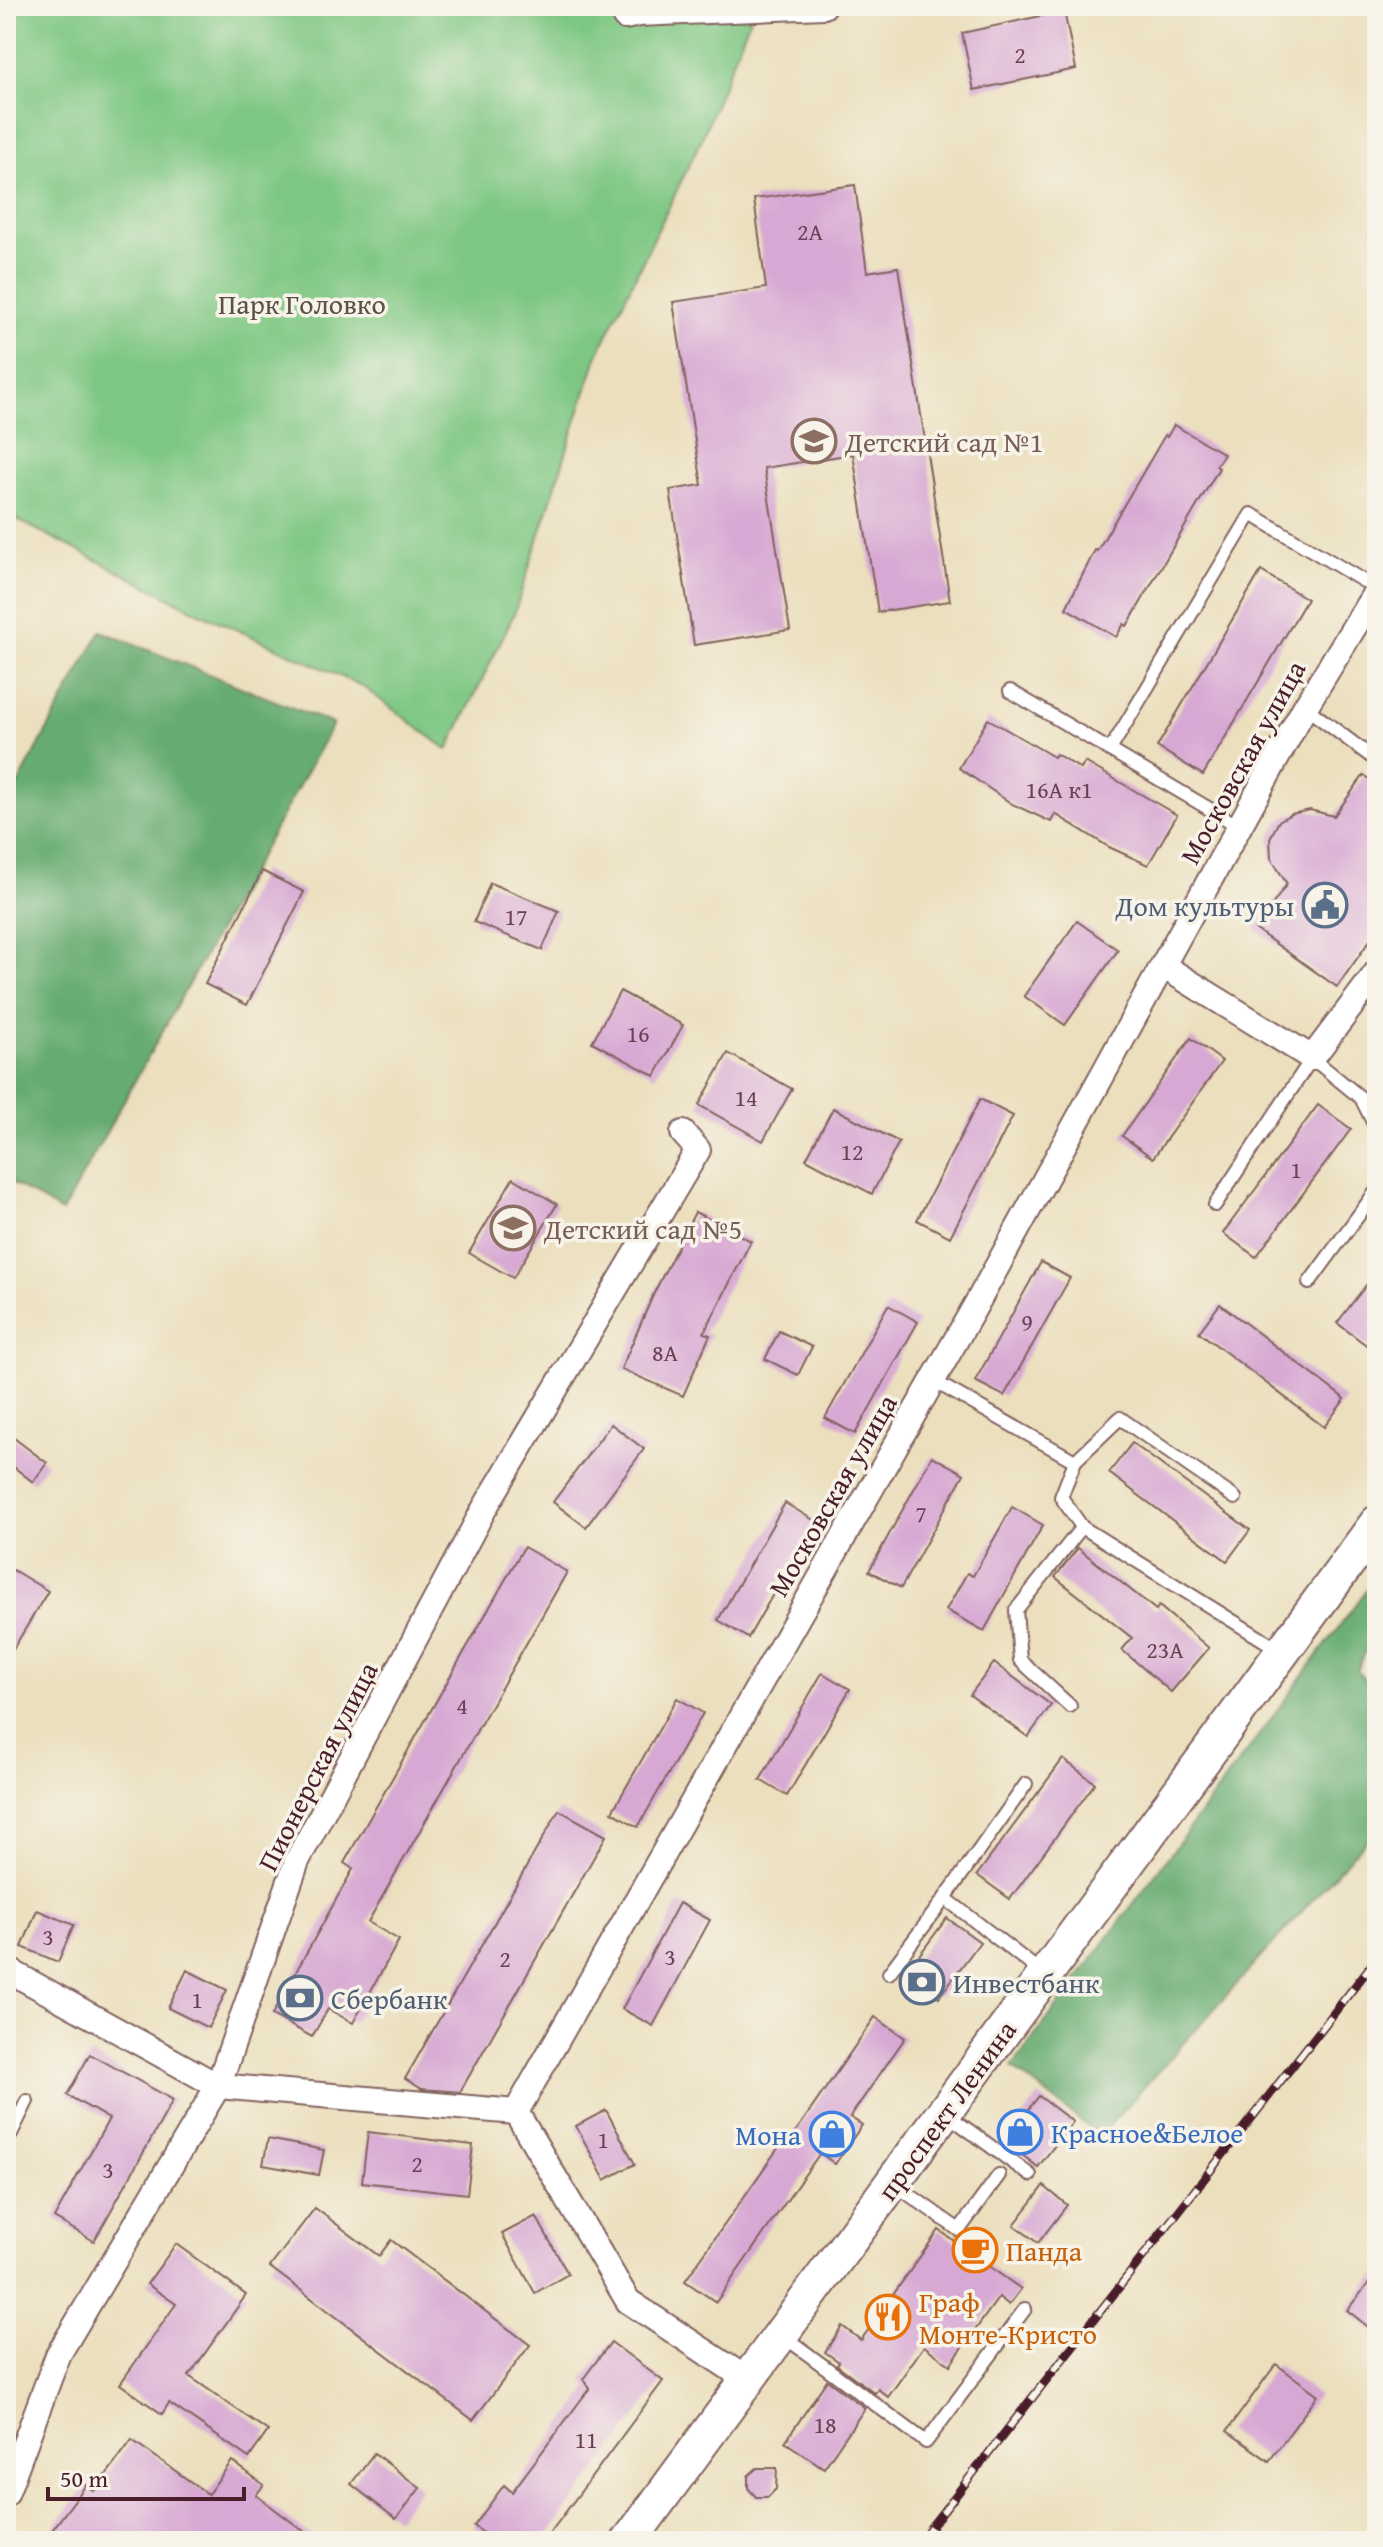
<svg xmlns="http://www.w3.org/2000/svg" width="1383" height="2547" font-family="'Gentium Book Plus',serif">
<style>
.green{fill:#7ec783;stroke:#647357;stroke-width:2}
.forest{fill:#66ac71;stroke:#58664e;stroke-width:2}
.building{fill:#d7a8d3}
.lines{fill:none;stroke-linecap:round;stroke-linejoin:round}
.service-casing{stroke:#82625e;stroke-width:16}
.minor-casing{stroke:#82625e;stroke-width:28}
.secondary-casing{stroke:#82625e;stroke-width:38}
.service{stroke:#fff;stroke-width:12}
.minor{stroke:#fff;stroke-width:24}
.secondary{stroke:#fff;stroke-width:34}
.rail-casing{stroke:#4a1f2b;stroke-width:9}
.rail{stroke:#f7f3e8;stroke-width:6;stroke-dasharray:18;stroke-linecap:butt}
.labels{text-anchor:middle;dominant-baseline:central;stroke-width:7;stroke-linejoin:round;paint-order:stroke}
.number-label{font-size:24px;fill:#6d4155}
.park-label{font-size:28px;fill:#5a5145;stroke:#f7f3e8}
.education-label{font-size:28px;fill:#785e54;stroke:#f7f3e8;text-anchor:start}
.street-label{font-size:28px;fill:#4a1f2b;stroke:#f7f3e8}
.service-label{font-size:28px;fill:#4e5e75;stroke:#f7f3e8;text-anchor:start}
.shop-label{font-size:28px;fill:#366cbe;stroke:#f7f3e8;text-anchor:start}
.food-label{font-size:28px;fill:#c56008;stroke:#f7f3e8;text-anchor:start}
</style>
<rect width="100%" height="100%" fill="#f7f3e8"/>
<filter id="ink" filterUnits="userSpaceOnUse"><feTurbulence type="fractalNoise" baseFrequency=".0125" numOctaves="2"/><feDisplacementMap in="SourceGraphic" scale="16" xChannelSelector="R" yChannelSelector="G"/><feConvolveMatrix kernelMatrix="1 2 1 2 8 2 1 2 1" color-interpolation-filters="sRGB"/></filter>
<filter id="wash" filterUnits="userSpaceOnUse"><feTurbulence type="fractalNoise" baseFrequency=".006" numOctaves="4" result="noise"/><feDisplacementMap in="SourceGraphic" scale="32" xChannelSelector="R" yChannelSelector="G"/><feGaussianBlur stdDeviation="1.8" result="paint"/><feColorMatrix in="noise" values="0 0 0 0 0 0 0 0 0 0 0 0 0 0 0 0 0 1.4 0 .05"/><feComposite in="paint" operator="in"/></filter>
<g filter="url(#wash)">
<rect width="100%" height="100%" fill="#ebdfbd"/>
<polygon class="green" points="6,6 755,6 701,140 598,354 514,614 448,750 362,686 200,613 6,514"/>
<g class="forest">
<polygon points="101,631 333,724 62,1212 6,1179 6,806"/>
<polygon points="1377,1576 1377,1625 1357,1671 1377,1694 1377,1828 1100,2136 1012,2067"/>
</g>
<g id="blocks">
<g class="building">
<polygon points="1064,11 1076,69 974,90 962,33"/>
<polygon points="855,185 867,272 898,267 950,601 878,612 853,454 764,468 790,630 694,645 670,490 702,485 673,302 766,288 754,199"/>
<polygon points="1174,425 1224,454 1216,466 1219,468 1127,626 1124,624 1116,637 1066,608 1095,550 1097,551 1165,435 1167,437"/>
<polygon points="1261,571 1307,599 1203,775 1157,747"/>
<polygon points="988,719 1054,757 1056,754 1081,769 1085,762 1177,815 1148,865 1109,847 1055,814 1051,822 1012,804 959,768"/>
<polygon points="1364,775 1377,784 1377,930 1337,987 1255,929 1287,884 1271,858 1270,838 1279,821 1291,814 1310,810 1334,816"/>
<polygon points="262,871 304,892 247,1005 205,984"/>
<polygon points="490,883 559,911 542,950 474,922"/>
<polygon points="1077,921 1118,950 1065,1025 1024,996"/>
<polygon points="620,991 683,1025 655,1076 592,1042"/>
<polygon points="1191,1038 1222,1061 1153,1158 1122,1136"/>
<polygon points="728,1053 792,1089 763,1141 699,1105"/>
<polygon points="980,1099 1013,1116 950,1237 917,1220"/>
<polygon points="1318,1105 1351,1129 1256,1257 1223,1233"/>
<polygon points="833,1108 899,1142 872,1194 806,1159"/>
<polygon points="513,1178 557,1204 513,1278 469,1253"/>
<polygon points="695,1212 751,1241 704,1333 710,1335 683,1396 621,1369 654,1293"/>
<polygon points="1041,1262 1070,1278 1004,1396 975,1381"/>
<polygon points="1377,1271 1377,1353 1337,1323"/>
<polygon points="1220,1304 1345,1399 1324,1427 1199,1332"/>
<polygon points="888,1305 918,1322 855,1434 825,1418"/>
<polygon points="779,1331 812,1347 798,1375 765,1359"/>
<polygon points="611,1424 644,1449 586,1527 553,1502"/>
<polygon points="6,1432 47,1463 33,1482 6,1461"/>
<polygon points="1132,1443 1250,1530 1227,1561 1109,1473"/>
<polygon points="932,1456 964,1474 901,1588 869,1571"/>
<polygon points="785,1503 815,1521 748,1638 718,1620"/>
<polygon points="1012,1507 1043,1525 984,1631 946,1610 967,1573 973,1576"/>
<polygon points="524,1547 567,1572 368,1922 399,1940 353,2023 328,2009 312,2037 272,2015 353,1869 344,1863"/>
<polygon points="1078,1548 1156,1610 1159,1606 1209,1648 1171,1692 1122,1650 1132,1638 1055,1577"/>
<polygon points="13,1570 48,1591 6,1661 6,1581"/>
<polygon points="994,1663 1051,1705 1028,1737 970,1695"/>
<polygon points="822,1673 850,1689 787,1796 760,1780"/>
<polygon points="677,1698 703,1713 638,1827 612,1812"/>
<polygon points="1063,1759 1095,1783 1010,1899 977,1875"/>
<polygon points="559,1810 606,1836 460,2092 422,2089 405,2079"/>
<polygon points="679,1903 710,1920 653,2026 622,2009"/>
<polygon points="37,1910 74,1925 58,1962 22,1947"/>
<polygon points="947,1918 980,1942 939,1997 906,1973"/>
<polygon points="187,1970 227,1990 208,2028 168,2008"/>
<polygon points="875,2017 905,2038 850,2117 862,2125 835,2164 820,2153 716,2302 685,2281 781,2144 785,2147"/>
<polygon points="90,2054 173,2100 94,2241 54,2218 109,2119 67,2095"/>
<polygon points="1039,2096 1073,2122 1038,2167 1004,2141"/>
<polygon points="606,2110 635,2164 605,2180 576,2126"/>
<polygon points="368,2132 473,2145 467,2194 362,2182"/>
<polygon points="268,2139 324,2150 319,2175 263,2165"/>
<polygon points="1044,2186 1067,2205 1038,2243 1014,2225"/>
<polygon points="315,2208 379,2256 391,2240 530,2345 473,2420 270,2267"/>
<polygon points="536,2216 568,2274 535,2293 502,2234"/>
<polygon points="939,2230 964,2248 973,2235 993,2249 983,2262 1021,2289 1009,2305 999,2297 950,2365 924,2346 888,2397 878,2389 875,2393 837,2365 839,2362 825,2352 842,2326 861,2340"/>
<polygon points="176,2244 246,2295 189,2376 268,2431 249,2458 169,2403 162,2414 120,2384 176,2304 147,2284"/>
<polygon points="1377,2273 1377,2334 1347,2310"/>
<polygon points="611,2342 663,2381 544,2541 494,2541 474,2526 504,2485 512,2492 589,2389 583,2379"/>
<polygon points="1276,2364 1318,2395 1269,2461 1227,2431"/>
<polygon points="827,2380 865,2408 824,2468 785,2442"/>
<polygon points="132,2440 208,2494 232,2461 264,2485 256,2495 317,2541 44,2541 86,2485 94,2491"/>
<polygon points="374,2453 420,2488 396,2519 351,2484"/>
<polygon points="757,2468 777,2468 776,2489 768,2497 756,2497 748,2488 748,2476"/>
</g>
</g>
</g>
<g filter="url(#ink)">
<use href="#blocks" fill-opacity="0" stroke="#82625e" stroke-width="2"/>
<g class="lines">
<g class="service-casing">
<g id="service">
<polyline points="1010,691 1240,827"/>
<polyline points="1305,707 1377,761"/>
<polyline points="1110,750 1251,514 1377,589"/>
<polyline points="1215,1205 1312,1058 1361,1098 1377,1130"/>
<polyline points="1309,1283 1377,1190"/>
<polyline points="932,1380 1075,1461 1120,1418 1235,1498"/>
<polyline points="1075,1461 1061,1497 1082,1527 1281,1651"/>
<polyline points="1070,1706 1020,1660 1016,1610 1082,1527"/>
<polyline points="1026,1784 945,1898 1042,1973"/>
<polyline points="889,1973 945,1898"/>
<polyline points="945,2113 1030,2175"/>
<polyline points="6,2144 27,2101"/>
<polyline points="893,2183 959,2230 999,2175"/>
<polyline points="782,2335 926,2442 1025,2309"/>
</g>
</g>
<g class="minor-casing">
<g id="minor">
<polyline points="625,17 638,14 824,6"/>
<polyline points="1163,966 1312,1058 1377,972"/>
<polyline points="6,1969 218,2086 516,2112"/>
<polyline points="748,2380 628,2301 516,2112 977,1303 1305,707 1377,590"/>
<polyline points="6,2494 58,2355 218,2086 297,1861 484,1509 698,1150 683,1133"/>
</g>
</g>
<g class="secondary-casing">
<polyline id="secondary" points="629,2541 1377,1523"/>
</g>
<use href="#service" class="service"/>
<use href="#minor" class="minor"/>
<use href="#secondary" class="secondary"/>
<g class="rail-casing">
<polyline id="rail" points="920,2541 1377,1958"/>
</g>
<use href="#rail" class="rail"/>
</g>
</g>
<defs>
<g id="school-ring" transform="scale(2.3)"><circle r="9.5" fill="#f7f3e8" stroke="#8d6e63" stroke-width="1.5"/><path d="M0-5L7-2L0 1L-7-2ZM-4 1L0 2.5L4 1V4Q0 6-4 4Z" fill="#8d6e63"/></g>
<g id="civic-ring" transform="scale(2.3)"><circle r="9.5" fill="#f7f3e8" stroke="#5c6f8a" stroke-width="1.5"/><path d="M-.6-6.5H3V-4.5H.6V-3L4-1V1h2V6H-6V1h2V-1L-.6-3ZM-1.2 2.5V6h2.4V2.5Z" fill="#5c6f8a"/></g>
<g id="bank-ring" transform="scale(2.3)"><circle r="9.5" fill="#f7f3e8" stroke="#5c6f8a" stroke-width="1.5"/><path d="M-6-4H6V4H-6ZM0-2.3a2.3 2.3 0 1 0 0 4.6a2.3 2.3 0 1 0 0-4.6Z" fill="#5c6f8a"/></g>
<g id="shop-ring" transform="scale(2.3)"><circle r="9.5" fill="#f7f3e8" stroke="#3f7fe0" stroke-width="1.5"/><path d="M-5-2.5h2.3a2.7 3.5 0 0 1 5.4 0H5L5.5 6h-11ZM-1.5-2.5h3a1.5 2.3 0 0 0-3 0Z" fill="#3f7fe0"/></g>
<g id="cafe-ring" transform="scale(2.3)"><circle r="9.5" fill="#f7f3e8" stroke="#e8710a" stroke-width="1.5"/><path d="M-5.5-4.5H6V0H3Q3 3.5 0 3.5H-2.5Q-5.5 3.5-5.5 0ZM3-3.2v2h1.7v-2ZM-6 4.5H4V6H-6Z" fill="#e8710a"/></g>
<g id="restaurant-ring" transform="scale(2.3)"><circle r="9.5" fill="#f7f3e8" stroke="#e8710a" stroke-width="1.5"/><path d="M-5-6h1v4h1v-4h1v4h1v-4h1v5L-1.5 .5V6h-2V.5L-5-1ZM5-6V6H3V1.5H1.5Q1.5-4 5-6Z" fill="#e8710a"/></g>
</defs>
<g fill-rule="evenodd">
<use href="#school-ring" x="814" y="441"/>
<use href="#civic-ring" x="1325" y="905"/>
<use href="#school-ring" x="513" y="1228"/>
<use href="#bank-ring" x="922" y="1982"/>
<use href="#bank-ring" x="300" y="1998"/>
<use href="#shop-ring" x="1020" y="2132"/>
<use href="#shop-ring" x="832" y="2134"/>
<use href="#cafe-ring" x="975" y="2250"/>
<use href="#restaurant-ring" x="888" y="2317"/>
</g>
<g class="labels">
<g class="number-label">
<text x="1020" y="54">2</text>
<text x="810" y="231">2А</text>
<text x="1059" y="789">16А к1</text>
<text x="516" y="916">17</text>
<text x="638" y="1033">16</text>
<text x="746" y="1097">14</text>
<text x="852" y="1151">12</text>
<text x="1296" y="1169">1</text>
<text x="1027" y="1321">9</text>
<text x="665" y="1352">8А</text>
<text x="921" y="1513">7</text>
<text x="1165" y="1649">23А</text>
<text x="462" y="1705">4</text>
<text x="48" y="1936">3</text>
<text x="670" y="1956">3</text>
<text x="505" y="1958">2</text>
<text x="197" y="1999">1</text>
<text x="603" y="2139">1</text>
<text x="417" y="2163">2</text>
<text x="108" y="2169">3</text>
<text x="825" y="2424">18</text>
<text x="586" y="2439">11</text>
</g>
<g class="park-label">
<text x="302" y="303">Парк Головко</text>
</g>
<g class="education-label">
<text x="845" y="441">Детский сад №1</text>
<text x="544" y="1228">Детский сад №5</text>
</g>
<g class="street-label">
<text transform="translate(1242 762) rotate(-61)">Московская улица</text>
<text transform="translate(832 1495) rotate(-60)">Московская улица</text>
<text transform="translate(317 1766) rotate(-63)">Пионерская улица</text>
<text transform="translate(946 2110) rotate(-54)">проспект Ленина</text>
</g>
<g class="service-label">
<text x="1294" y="905" text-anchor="end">Дом культуры</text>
<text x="953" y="1982">Инвестбанк</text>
<text x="331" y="1998">Сбербанк</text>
</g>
<g class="shop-label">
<text x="1051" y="2132">Красное&amp;Белое</text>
<text x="801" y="2134" text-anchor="end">Мона</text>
</g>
<g class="food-label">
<text x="1006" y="2250">Панда</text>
<text x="919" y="2301">Граф<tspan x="919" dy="32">Монте-Кристо</tspan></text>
</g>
</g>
<rect width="1383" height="2547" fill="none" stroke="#f7f3e8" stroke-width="32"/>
<path d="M48 2487v12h196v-12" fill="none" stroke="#4a1f2b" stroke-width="4"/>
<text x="60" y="2487" font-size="24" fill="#4a1f2b" stroke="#f7f3e8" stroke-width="6" paint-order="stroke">50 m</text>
</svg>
